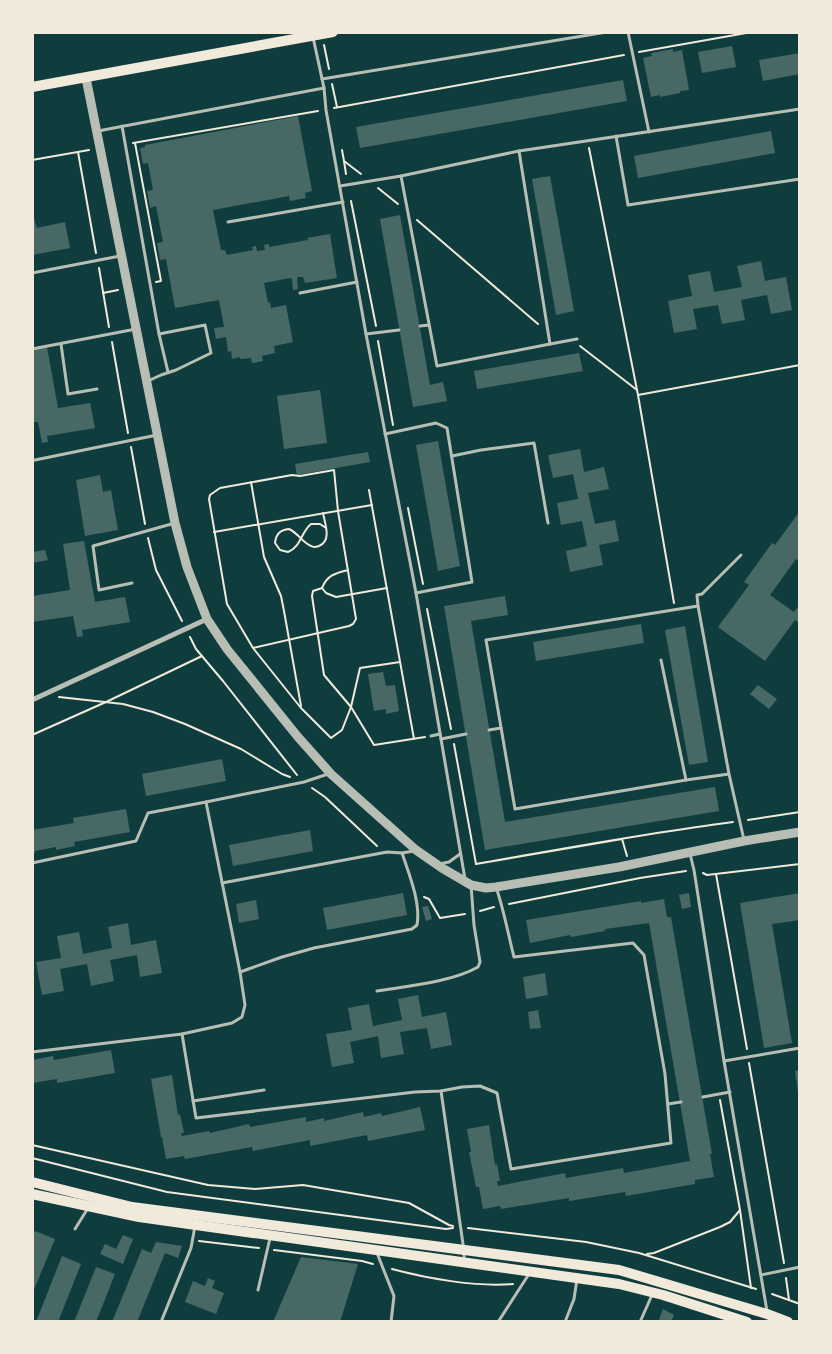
<svg xmlns="http://www.w3.org/2000/svg" width="832" height="1354" font-family="'Work Sans',sans-serif">
<style>
.building{fill:#486865}
.lines{fill:none;stroke-linecap:round;stroke-linejoin:round}
.path{stroke:#f1e9da;stroke-width:2}
.service{stroke:#b8beb3;stroke-width:3}
.minor{stroke:#b8beb3;stroke-width:5}
.tertiary{stroke:#b8beb3;stroke-width:9}
.secondary{stroke:#f1e9da;stroke-width:10}
.primary{stroke:#f1e9da;stroke-width:10}
</style>
<rect width="100%" height="100%" fill="#0f3d3e"/>
<g class="building">
<polygon points="732,46 736,67 702,73 698,52"/>
<polygon points="673,49 673,52 682,50 689,90 680,91 680,93 660,97 660,95 651,97 643,58 652,56 651,53"/>
<polygon points="800,53 800,74 763,81 759,60"/>
<polygon points="623,80 627,101 360,148 356,127"/>
<polygon points="298,116 312,191 305,193 306,198 290,201 289,196 213,210 221,250 224,250 226,252 227,255 253,250 252,247 256,246 257,251 265,250 264,245 269,244 269,247 280,245 308,240 307,238 330,234 337,278 305,283 303,277 298,277 297,279 298,289 293,290 292,279 290,278 264,283 268,303 270,302 271,308 286,305 293,342 274,346 275,353 262,356 263,361 252,363 251,358 240,359 240,357 232,359 231,351 228,352 226,337 216,339 214,328 224,327 219,300 175,308 166,259 160,260 157,243 163,242 156,206 150,208 147,191 153,190 148,163 143,164 140,148 145,147 145,145"/>
<polygon points="771,131 775,153 638,178 634,156"/>
<polygon points="550,176 574,311 556,315 532,179"/>
<polygon points="32,212 37,228 65,222 70,248 32,255"/>
<polygon points="400,215 430,385 443,382 447,401 413,407 380,219"/>
<polygon points="761,261 765,281 786,277 792,310 771,314 767,295 741,300 745,320 722,324 718,305 693,309 697,329 674,333 668,301 692,296 688,275 710,271 714,292 742,287 737,266"/>
<polygon points="47,347 58,408 90,403 95,428 47,436 48,442 42,443 38,422 32,422 32,349"/>
<polygon points="579,353 583,371 477,389 474,371"/>
<polygon points="320,390 327,443 284,449 277,396"/>
<polygon points="438,441 460,566 438,571 416,445"/>
<polygon points="580,449 584,472 604,467 609,489 588,493 595,524 615,520 619,541 599,545 603,565 570,572 566,551 587,546 582,521 561,525 557,503 578,499 573,474 553,478 548,455"/>
<polygon points="368,452 370,462 297,475 295,464"/>
<polygon points="100,475 103,492 111,490 118,530 85,536 76,480"/>
<polygon points="800,511 800,562 796,559 770,595 794,612 800,604 800,623 795,620 765,661 718,627 749,585 744,582 772,543 775,545"/>
<polygon points="84,541 95,602 125,597 130,622 82,630 83,636 77,637 73,616 32,622 32,596 70,590 63,544"/>
<polygon points="45,550 48,560 32,563 32,552"/>
<polygon points="505,596 508,615 471,621 505,822 715,787 719,811 485,850 444,606"/>
<polygon points="641,624 644,643 536,661 533,642"/>
<polygon points="685,626 708,762 689,765 665,630"/>
<polygon points="383,672 386,686 395,685 399,711 386,714 386,709 374,711 368,674"/>
<polygon points="758,685 777,699 769,709 750,694"/>
<polygon points="222,759 226,781 146,796 142,774"/>
<polygon points="126,809 130,832 74,842 75,846 56,850 56,847 35,851 35,853 32,853 32,830 74,823 73,818"/>
<polygon points="310,830 313,851 233,866 229,845"/>
<polygon points="403,893 407,915 327,930 323,908"/>
<polygon points="689,893 691,907 682,909 679,895"/>
<polygon points="800,893 800,920 772,924 792,1043 764,1048 740,903"/>
<polygon points="664,899 667,917 671,917 712,1154 710,1154 714,1177 695,1180 695,1184 626,1196 625,1192 569,1201 569,1198 501,1209 500,1206 483,1209 479,1187 476,1187 469,1152 471,1152 467,1129 489,1125 495,1165 497,1164 500,1181 497,1181 498,1186 565,1173 566,1178 623,1168 624,1173 690,1161 649,923 605,929 605,931 571,937 570,935 530,943 526,920 641,901 641,903"/>
<polygon points="256,900 259,919 239,923 236,904"/>
<polygon points="428,906 432,919 426,921 422,907"/>
<polygon points="128,923 131,945 156,940 162,973 140,977 137,955 110,960 114,981 91,986 87,964 60,969 64,991 42,995 36,962 61,958 57,936 79,932 83,954 112,948 108,927"/>
<polygon points="545,973 548,995 526,999 523,977"/>
<polygon points="418,995 422,1017 446,1012 452,1045 431,1049 427,1028 400,1032 404,1054 381,1058 378,1036 350,1042 354,1063 332,1067 326,1034 352,1030 348,1008 369,1004 373,1026 402,1020 398,999"/>
<polygon points="538,1010 541,1028 530,1029 528,1012"/>
<polygon points="111,1050 115,1073 57,1083 57,1079 32,1083 32,1060 53,1056 54,1060"/>
<polygon points="800,1070 800,1092 798,1092 795,1071"/>
<polygon points="172,1075 178,1115 180,1114 184,1133 181,1133 182,1136 209,1131 210,1133 249,1124 250,1127 306,1117 306,1122 324,1118 324,1121 363,1112 364,1117 381,1113 382,1116 420,1107 425,1130 368,1141 367,1135 310,1146 310,1140 253,1151 252,1147 185,1159 184,1156 166,1159 162,1137 161,1137 151,1079"/>
<polygon points="35,1231 55,1239 33,1292 32,1236"/>
<polygon points="123,1235 133,1239 123,1264 100,1254 105,1244 116,1249"/>
<polygon points="156,1242 182,1246 178,1258 165,1253 137,1322 112,1322 142,1249 151,1253"/>
<polygon points="62,1256 81,1264 58,1322 36,1322"/>
<polygon points="301,1257 358,1264 340,1322 273,1322"/>
<polygon points="96,1267 115,1274 96,1322 74,1322"/>
<polygon points="208,1278 215,1281 212,1288 224,1293 216,1314 185,1302 193,1281 205,1286"/>
<polygon points="663,1309 674,1315 671,1322 658,1322"/>
</g>
<g class="lines">
<g class="path">
<polyline points="324,45 329,69"/>
<polyline points="639,52 752,32"/>
<polyline points="332,84 337,107"/>
<polyline points="334,108 624,55"/>
<polyline points="133,143 318,111"/>
<polyline points="135,143 161,281 156,282"/>
<polyline points="589,148 638,395 674,603"/>
<polyline points="342,150 344,161 361,174"/>
<polyline points="78,152 96,253"/>
<polyline points="32,160 89,150"/>
<polyline points="344,161 346,174"/>
<polyline points="378,188 398,204"/>
<polyline points="351,201 376,326"/>
<polyline points="417,220 538,324"/>
<polyline points="99,268 109,327"/>
<polyline points="103,293 118,290"/>
<polyline points="378,341 393,425"/>
<polyline points="112,342 128,433"/>
<polyline points="580,346 637,390"/>
<polyline points="638,395 800,365"/>
<polyline points="131,447 145,524"/>
<polyline points="251,482 264,557 281,596 284,611 301,706"/>
<polyline points="369,490 414,739"/>
<polyline points="408,508 423,584"/>
<path d="M323,513C325,524 332,541 319,546C316,547 314,548 311,546C303,543 298,533 289,529C280,530 276,534 275,543L280,550L288,552C301,547 301,532 311,524H320L326,528"/>
<polyline points="214,532 372,505"/>
<polyline points="148,538 156,570 182,621"/>
<path d="M348,570C336,573 327,575 322,588L326,593L336,597L387,588"/>
<polyline points="322,588 313,591 312,596 324,675 351,707 374,745 425,737"/>
<polyline points="427,609 451,729"/>
<polyline points="190,637 196,649 223,681 297,775"/>
<polyline points="253,648 349,626 353,624 356,619 338,511 334,470 300,476 292,475 220,488 210,495 209,499 227,604 253,648 301,708 331,738 342,730 351,707 360,668 400,662"/>
<polyline points="59,697 123,704 153,712 185,724 241,749 282,774 290,777"/>
<polyline points="32,735 106,702 202,656"/>
<polyline points="454,744 476,864"/>
<polyline points="312,788 325,797 377,846"/>
<polyline points="748,820 800,812"/>
<path d="M622,839L476,864C562,849 647,833 733,822"/>
<polyline points="622,839 627,856"/>
<polyline points="703,873 707,875 800,864"/>
<polyline points="716,874 747,1049"/>
<polyline points="424,897 429,899 440,918 465,914"/>
<polyline points="509,904 640,878 686,871"/>
<polyline points="480,911 494,907"/>
<polyline points="749,1063 784,1263"/>
<polyline points="720,1100 740,1210 751,1288"/>
<polyline points="32,1145 208,1185 255,1189 303,1185 409,1203 449,1225 453,1226"/>
<polyline points="32,1158 167,1192 446,1229 453,1228"/>
<polyline points="468,1228 586,1242 639,1253 756,1289"/>
<polyline points="199,1241 259,1248"/>
<polyline points="274,1250 362,1261 373,1264"/>
<polyline points="647,1254 654,1253 720,1227 730,1222 740,1210"/>
<path d="M392,1269C429,1279 476,1287 513,1284"/>
<polyline points="786,1278 789,1300"/>
<polyline points="772,1294 800,1304"/>
</g>
<g class="service">
<polyline points="628,32 649,132"/>
<polyline points="313,37 324,88 326,110 366,334 416,593 465,879"/>
<polyline points="322,79 607,32"/>
<polyline points="122,126 159,334"/>
<polyline points="98,131 324,88"/>
<polyline points="616,136 628,205 800,179"/>
<polyline points="401,176 437,366 550,344 519,151"/>
<polyline points="340,186 401,176 519,151 800,109"/>
<polyline points="228,222 343,202"/>
<polyline points="32,273 120,256"/>
<polyline points="300,293 357,282"/>
<polyline points="420,326 429,325"/>
<polyline points="366,334 399,330"/>
<polyline points="61,344 68,394 97,389"/>
<polyline points="550,344 577,339"/>
<polyline points="32,349 136,329"/>
<polyline points="148,381 161,375 176,370 211,353 205,325 159,334 168,372"/>
<polyline points="385,434 436,423 447,428 472,582 416,593"/>
<polyline points="452,456 481,450 534,443 548,523"/>
<polyline points="35,460 157,435"/>
<polyline points="132,583 99,590 93,546 175,523"/>
<polyline points="698,606 697,595 702,594 741,555"/>
<polyline points="661,660 686,780"/>
<polyline points="489,730 501,728"/>
<polyline points="431,736 440,734"/>
<polyline points="441,739 466,734"/>
<polyline points="729,774 686,780 515,809 486,640 698,606 729,774 744,840"/>
<polyline points="690,854 694,870 724,1061 767,1311"/>
<polyline points="32,863 136,841 148,813 206,802"/>
<polyline points="439,864 449,862 460,854"/>
<polyline points="222,883 387,852 402,853 414,851"/>
<path d="M240,972L282,957L314,948L412,929L417,925C421,903 409,874 402,853"/>
<path d="M377,991C408,986 452,982 478,967L480,962L474,925L471,885"/>
<path d="M182,1034L196,1118L415,1092L441,1091L462,1087L480,1086L497,1093L511,1169L671,1143L665,1074L644,955L633,943L514,957C508,934 504,910 496,887"/>
<polyline points="32,1052 182,1034 232,1023 242,1017 245,1005 240,972 206,802 304,782 328,774"/>
<polyline points="724,1061 800,1048"/>
<polyline points="441,1091 464,1251 464,1261"/>
<polyline points="703,1097 730,1092"/>
<polyline points="193,1101 264,1090"/>
<polyline points="668,1104 681,1102"/>
<polyline points="75,1229 88,1208"/>
<polyline points="377,1253 394,1296 391,1322"/>
<polyline points="761,1275 800,1267"/>
<polyline points="258,1290 270,1238"/>
<polyline points="161,1322 191,1248 195,1226"/>
<polyline points="498,1322 529,1274"/>
<polyline points="565,1322 574,1299 577,1279"/>
<polyline points="640,1322 652,1295"/>
</g>
<polyline class="minor" points="32,700 207,619"/>
<polyline class="tertiary" points="86,78 175,523 187,567 207,619 227,649 298,737 331,774 416,850 442,868 471,885 486,888 496,887 619,867 744,841 800,832"/>
<g class="secondary">
<polyline points="32,1182 132,1207 619,1270 767,1314 788,1322"/>
<polyline points="32,1194 139,1217 619,1284 663,1295 747,1322"/>
</g>
<polyline class="primary" points="32,87 333,32"/>
</g>
<rect width="832" height="1354" fill="none" stroke="#f1e9da" stroke-width="68"/>
</svg>
